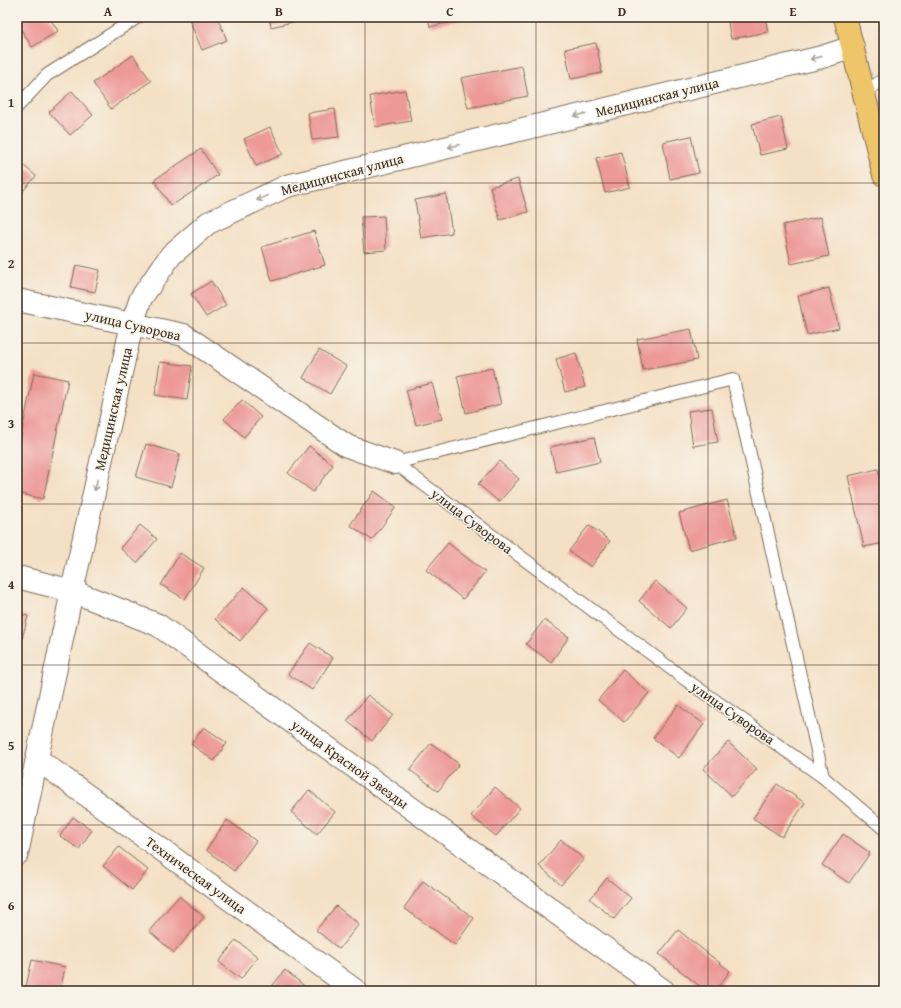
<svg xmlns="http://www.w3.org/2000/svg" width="901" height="1008" font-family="'Gentium Book Plus',serif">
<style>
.building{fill:#ed9997}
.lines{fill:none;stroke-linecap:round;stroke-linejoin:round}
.service-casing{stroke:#7c6a58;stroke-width:14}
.minor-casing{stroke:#7c6a58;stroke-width:24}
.tertiary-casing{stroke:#7c6a58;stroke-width:24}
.primary-casing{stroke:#7c6a58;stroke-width:24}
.service{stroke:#fff;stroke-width:12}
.minor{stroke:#fff;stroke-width:22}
.tertiary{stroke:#fff;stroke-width:22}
.primary{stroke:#eec569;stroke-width:22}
.oneway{stroke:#a79f9a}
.grid{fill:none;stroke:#3b2a1e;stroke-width:1;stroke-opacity:0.55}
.labels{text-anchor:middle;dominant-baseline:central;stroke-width:3;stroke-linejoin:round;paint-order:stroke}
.street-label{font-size:14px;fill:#3b2a1e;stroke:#f7f3e8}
.neatline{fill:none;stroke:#3b2a1e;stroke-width:1.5}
.grid-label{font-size:13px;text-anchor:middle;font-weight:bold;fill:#3b2a1e}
</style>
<rect width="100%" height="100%" fill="#f7f3e8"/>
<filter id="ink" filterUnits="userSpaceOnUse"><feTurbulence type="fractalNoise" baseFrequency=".025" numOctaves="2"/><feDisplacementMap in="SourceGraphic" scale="8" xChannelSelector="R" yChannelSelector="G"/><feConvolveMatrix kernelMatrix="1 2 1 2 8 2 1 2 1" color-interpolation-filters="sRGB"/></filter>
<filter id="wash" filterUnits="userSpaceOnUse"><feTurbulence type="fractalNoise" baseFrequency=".012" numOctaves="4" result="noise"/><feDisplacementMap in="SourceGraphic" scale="16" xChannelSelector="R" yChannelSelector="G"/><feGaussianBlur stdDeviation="0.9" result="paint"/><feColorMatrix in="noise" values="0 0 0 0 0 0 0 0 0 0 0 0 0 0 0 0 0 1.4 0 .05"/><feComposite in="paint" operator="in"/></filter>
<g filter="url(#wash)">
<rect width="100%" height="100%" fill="#f4e0c5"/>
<g id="blocks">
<g class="building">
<polygon points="17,17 49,17 58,31 32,47 17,23"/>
<polygon points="188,17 217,17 227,40 202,50"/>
<polygon points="269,17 305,17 305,19 271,27"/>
<polygon points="428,17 462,17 463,19 430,27"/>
<polygon points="727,17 765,17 768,32 731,39"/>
<polygon points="596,43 602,73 571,79 565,49"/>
<polygon points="133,55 151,81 111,109 93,83"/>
<polygon points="522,66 528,96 468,108 461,78"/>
<polygon points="405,90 411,121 375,127 370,96"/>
<polygon points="72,91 93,115 70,135 49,112"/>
<polygon points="335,109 339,137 312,140 308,113"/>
<polygon points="781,117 788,149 760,155 752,124"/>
<polygon points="270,127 283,154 256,166 244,139"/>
<polygon points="691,136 699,173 670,179 663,142"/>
<polygon points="201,149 218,175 171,206 154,180"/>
<polygon points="621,152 630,187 605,193 596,158"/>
<polygon points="17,160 36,176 18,197 17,196"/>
<polygon points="518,179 528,212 500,220 490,187"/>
<polygon points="446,194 452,233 421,238 415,200"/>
<polygon points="384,216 386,250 364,252 361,217"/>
<polygon points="821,217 829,256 791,264 783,225"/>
<polygon points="314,231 325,265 272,281 262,247"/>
<polygon points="76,265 100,270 95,292 71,287"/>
<polygon points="211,281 226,305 206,317 191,294"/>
<polygon points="829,288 839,328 807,335 798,296"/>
<polygon points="691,329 697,360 643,370 637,339"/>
<polygon points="319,350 346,366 330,394 303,378"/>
<polygon points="576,353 585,387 565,392 556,359"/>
<polygon points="160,362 192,366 187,400 155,395"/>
<polygon points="492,368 501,404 466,413 457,376"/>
<polygon points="34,373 68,380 43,499 17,493 17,455"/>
<polygon points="432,383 442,419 416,425 406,390"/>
<polygon points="242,400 261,417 244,437 224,419"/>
<polygon points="712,408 718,442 693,446 688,411"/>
<polygon points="594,437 600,462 556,472 550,447"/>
<polygon points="146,444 180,454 171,487 136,477"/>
<polygon points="309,446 333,465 313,492 288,473"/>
<polygon points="499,461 519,479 499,502 478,484"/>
<polygon points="878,469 884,495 884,543 864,547 848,476"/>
<polygon points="374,491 396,507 372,540 350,525"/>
<polygon points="727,500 737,537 689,550 679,513"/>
<polygon points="140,525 157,539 137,563 120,548"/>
<polygon points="589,525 610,541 591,567 569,551"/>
<polygon points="448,543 485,572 463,599 426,570"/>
<polygon points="180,553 204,568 185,599 161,585"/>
<polygon points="655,581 687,608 671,628 639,601"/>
<polygon points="244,587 268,608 240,641 215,619"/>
<polygon points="17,613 28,616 21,643 17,642"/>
<polygon points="544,620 569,637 551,662 526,644"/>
<polygon points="310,643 333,658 312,690 288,674"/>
<polygon points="623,670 649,693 624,722 598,700"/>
<polygon points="368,695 393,715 372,741 347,721"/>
<polygon points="678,705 704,724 679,758 653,738"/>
<polygon points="204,727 227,743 214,761 191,744"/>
<polygon points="728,742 757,769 732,796 703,769"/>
<polygon points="431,743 459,764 438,791 410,770"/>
<polygon points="777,784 805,803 782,837 753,818"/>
<polygon points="495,787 520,808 496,836 471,816"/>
<polygon points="309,790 335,812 317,834 291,812"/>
<polygon points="73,817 92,830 79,849 60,836"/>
<polygon points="227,820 256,841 234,871 206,850"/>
<polygon points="843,834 870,853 849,883 822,865"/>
<polygon points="561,840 584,859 561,885 539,866"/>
<polygon points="119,847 148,870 132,890 103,866"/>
<polygon points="607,878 631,898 614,919 590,899"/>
<polygon points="423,881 474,918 455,945 404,908"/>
<polygon points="179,896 204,917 174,953 149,931"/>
<polygon points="336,906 359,924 339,949 316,930"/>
<polygon points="678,930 730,971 715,991 706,991 659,954"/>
<polygon points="236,940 258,957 241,979 219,962"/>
<polygon points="32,960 65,967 60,991 25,991"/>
<polygon points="285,970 308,989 307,991 271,991 269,990"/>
</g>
</g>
</g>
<g filter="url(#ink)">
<use href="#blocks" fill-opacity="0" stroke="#7c6a58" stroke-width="1"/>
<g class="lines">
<g class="service-casing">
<g id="service">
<polyline points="865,92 884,79"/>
<polyline points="17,107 47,75 138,17"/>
<polyline points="395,463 733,379 823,777"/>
<polyline points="395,463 682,677 823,777 884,829"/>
</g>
</g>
<g class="minor-casing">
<g id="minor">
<polyline points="17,300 184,335 347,446 395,463"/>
<polyline points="17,577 72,591"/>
<polyline points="37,759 356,991"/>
</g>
</g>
<g class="tertiary-casing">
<g id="tertiary">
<polyline points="72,591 158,625 664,991"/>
<polyline points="17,854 72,591 132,324 141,298 171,255 208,223 287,186 822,57 853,47"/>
</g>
</g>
<g class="primary-casing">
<polyline id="primary" points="845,17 884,175"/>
</g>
<use href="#service" class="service"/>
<use href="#minor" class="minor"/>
<use href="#tertiary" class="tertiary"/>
<use href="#primary" class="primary"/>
</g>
<defs><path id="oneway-shaft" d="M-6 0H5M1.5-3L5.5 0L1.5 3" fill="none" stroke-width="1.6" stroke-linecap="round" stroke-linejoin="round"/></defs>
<g class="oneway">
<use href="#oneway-shaft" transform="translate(816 58) rotate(166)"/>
<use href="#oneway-shaft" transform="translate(580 115) rotate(166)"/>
<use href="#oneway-shaft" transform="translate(454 146) rotate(166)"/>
<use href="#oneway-shaft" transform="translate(262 198) rotate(155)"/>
<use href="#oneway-shaft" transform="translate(96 485) rotate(103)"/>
</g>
</g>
<path class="grid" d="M193,17V991M365,17V991M536,17V991M708,17V991M17,183H884M17,343H884M17,504H884M17,665H884M17,825H884"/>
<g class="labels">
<g class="street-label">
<text transform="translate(657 97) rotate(-14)">Медицинская улица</text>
<text transform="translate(342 174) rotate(-15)">Медицинская улица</text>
<text transform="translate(133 325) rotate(13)">улица Суворова</text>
<text transform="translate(113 409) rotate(-77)">Медицинская улица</text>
<text transform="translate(472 521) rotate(37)">улица Суворова</text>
<text transform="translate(733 713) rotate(35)">улица Суворова</text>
<text transform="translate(350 764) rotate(36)">улица Красной Звезды</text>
<text transform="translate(196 875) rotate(36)">Техническая улица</text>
</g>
</g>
<rect width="901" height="1008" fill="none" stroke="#f7f3e8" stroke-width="44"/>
<rect x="22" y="22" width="857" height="964" class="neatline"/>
<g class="grid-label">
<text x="108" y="16">A</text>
<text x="279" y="16">B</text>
<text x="450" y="16">C</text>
<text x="622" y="16">D</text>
<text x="793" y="16">E</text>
<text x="11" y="107">1</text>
<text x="11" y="268">2</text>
<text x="11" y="428">3</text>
<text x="11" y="589">4</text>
<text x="11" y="750">5</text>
<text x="11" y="910">6</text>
</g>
</svg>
